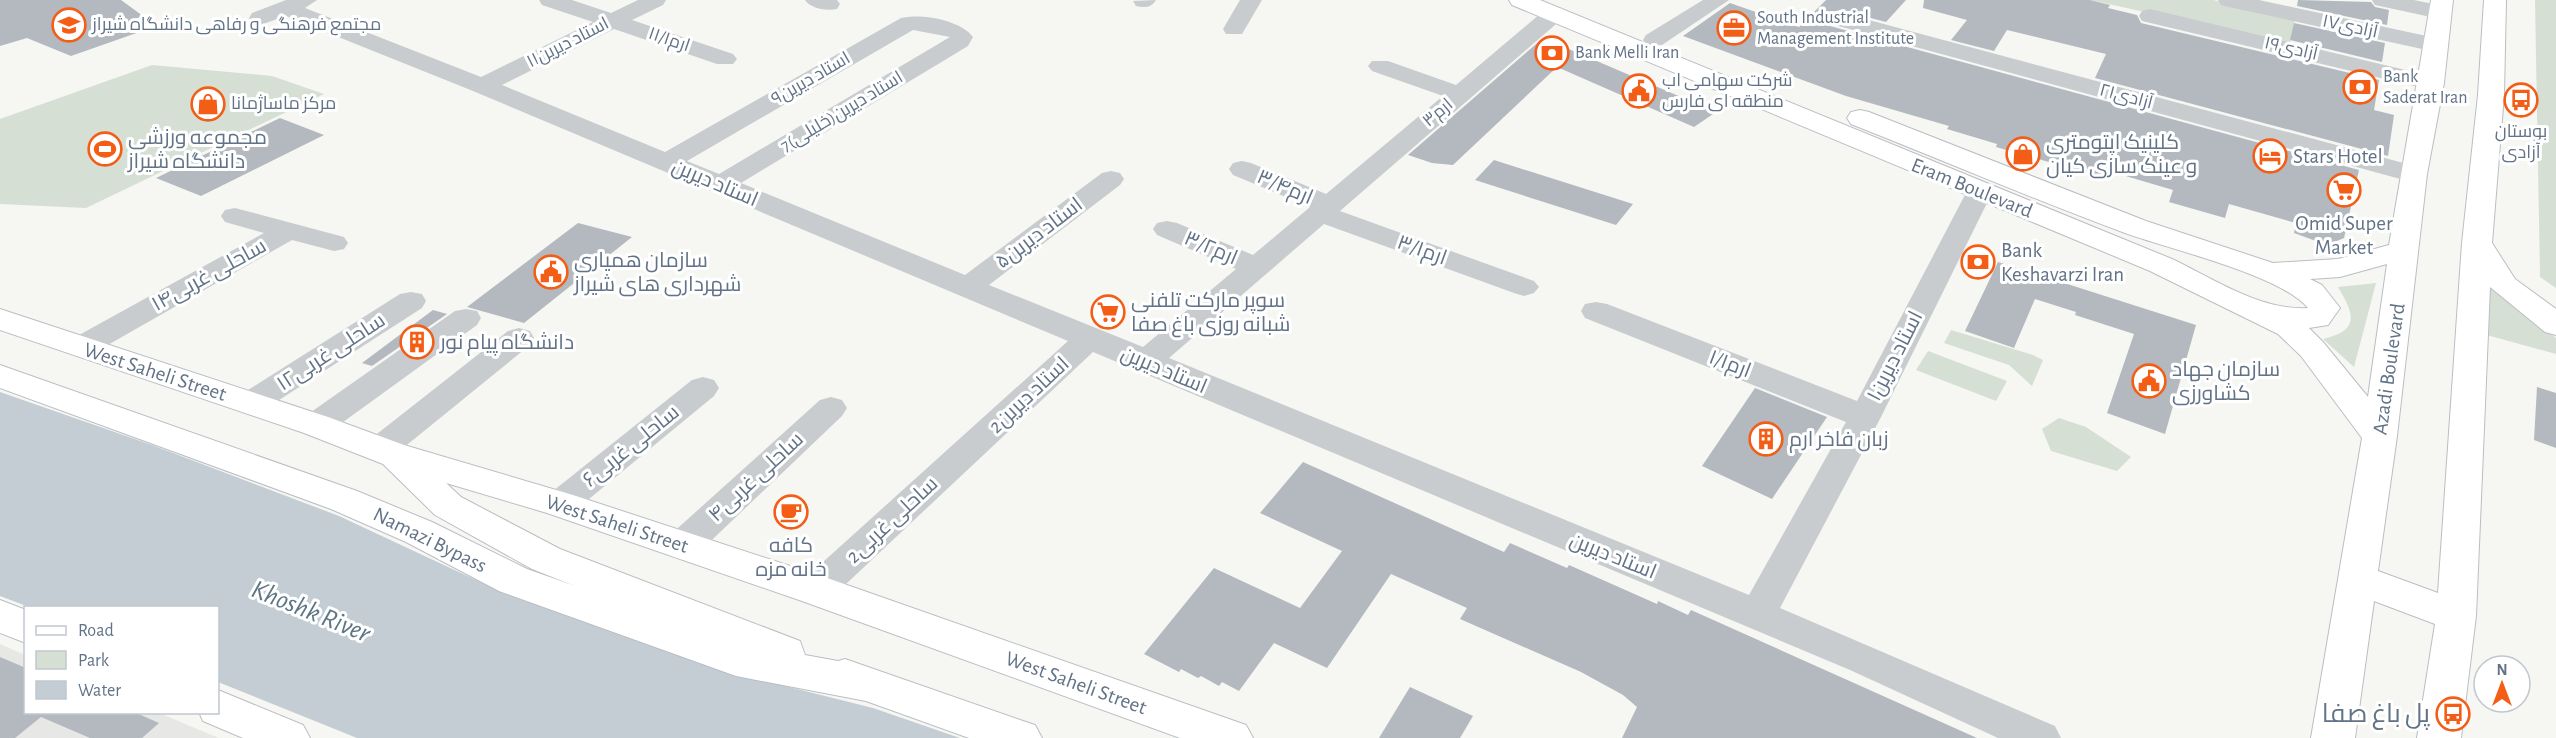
<svg xmlns="http://www.w3.org/2000/svg" width="2556" height="738" font-family="'Alegreya Sans',Cairo,sans-serif">
<style>
.built{fill:#e7e8e6}
.green{fill:#d6dfd3}
.water{fill:#c3cdd3}
.building{fill:#b3b9bf}
.lines{fill:none;stroke-linecap:round;stroke-linejoin:round}
.secondary-casing{stroke:#babec4;stroke-width:2}
.street{fill:#c8cccf;fill-rule:evenodd}
.secondary{fill:#fff;fill-rule:evenodd}
.labels{text-anchor:middle;dominant-baseline:central;stroke-width:6;stroke-linejoin:round;paint-order:stroke}
.far-poi-label{font-size:18px;fill:#627387;stroke:#fff;text-anchor:start}
.far-street-label{font-size:18px;fill:#627387;stroke:#fff}
.poi-label{font-size:21px;fill:#627387;stroke:#fff;text-anchor:start}
.street-label{font-size:21px;fill:#627387;stroke:#fff}
.near-poi-label{font-size:26px;fill:#627387;stroke:#fff;text-anchor:end}
.near-water-label{font-size:27px;font-style:italic;fill:#5e7683;stroke:#fff}
</style>
<rect width="100%" height="100%" fill="#f6f7f3"/>
<polygon class="built" points="0,644 25,655 26,712 159,713 219,738 0,738"/>
<g class="green">
<polygon points="2090,0 2213,0 2295,19 2290,44"/>
<polygon points="2535,0 2556,0 2556,288 2540,277"/>
<polygon points="152,65 272,76 324,94 86,208 0,204 0,119"/>
<polygon points="2480,278 2556,338 2556,354 2483,334"/>
<path d="M2376,283L2354,367L2323,339C2361,330 2354,314 2338,287Z"/>
<polygon points="1951,330 2033,355 2043,360 2032,386 2009,365 1944,343"/>
<polygon points="1928,351 2007,381 1996,401 1916,370"/>
<polygon points="2059,418 2086,427 2131,457 2117,471 2051,451 2042,429"/>
</g>
<polygon class="water" points="0,392 152,445 339,516 491,587 741,675 873,708 960,738 357,738 218,682 218,608 29,607 0,596"/>
<g class="building">
<polygon points="0,0 121,0 143,16 132,20 145,30 71,56 27,38 0,46"/>
<polygon points="1826,0 1906,0 1886,22 1840,10 1829,13 1826,20 1830,26 2359,170 2344,238 2327,245 2294,233 2296,223 2229,204 2225,218 2169,202 2173,190 2112,172 2109,179 1996,147 1997,144 1947,129 1949,126 1846,96 1683,36 1730,3 1799,27"/>
<polygon points="1924,0 2090,0 2110,5 2108,8 2137,15 2141,23 2379,80 2374,110 2394,115 2388,156 2095,78 2106,54 2007,30 1994,51 1951,40 1967,20 1923,8"/>
<polygon points="2298,0 2371,2 2375,7 2389,10 2387,25 2297,6"/>
<polygon points="2294,23 2385,43 2382,62 2290,40"/>
<polygon points="1543,38 1585,56 1716,112 1694,127 1557,67 1453,165 1432,163 1408,155"/>
<polygon points="280,118 324,135 201,196 156,178"/>
<polygon points="1494,160 1633,204 1616,225 1475,180"/>
<polygon points="578,223 632,237 524,323 467,307"/>
<polygon points="1998,262 2196,325 2165,434 2107,413 2134,334 2075,315 2076,312 2035,299 2014,348 1965,331"/>
<polygon points="433,310 447,314 372,366 362,363"/>
<polygon points="2537,387 2556,393 2556,448 2534,440"/>
<polygon points="1755,388 1827,417 1772,499 1702,466"/>
<polygon points="1303,462 1504,552 1510,543 1567,568 1569,565 1657,604 1658,601 1688,615 1691,610 1977,738 1622,738 1637,707 1623,695 1581,672 1460,619 1467,608 1391,574 1327,668 1274,643 1239,691 1222,682 1219,686 1201,676 1198,678 1181,669 1179,672 1144,654 1214,568 1300,608 1342,551 1260,513"/>
<polygon points="0,657 26,668 26,712 134,712 159,723 142,738 90,738 41,717 15,738 0,738"/>
<polygon points="1410,687 1473,716 1460,738 1379,738"/>
</g>
<g class="lines">
<g class="secondary-casing">
<g id="secondary">
<path d="M1509,0H1540L2172,259C2214,279 2261,311 2308,308C2281,275 2169,249 2125,233C2033,199 1942,160 1851,124L1847,118L1851,112L1860,110L1869,112L2146,221L2273,263L2338,259L2389,245L2431,0H2453L2444,83L2427,174L2397,436L2378,571L2438,593L2462,243L2478,95L2484,0H2506L2504,95L2492,243L2515,279L2556,309V335L2545,332L2490,287L2476,616L2461,738H2417L2435,624L2374,601L2355,738H2311L2362,438L2301,356L2278,334L2150,271L1512,5ZM2387,264L2368,397L2323,342L2309,328L2328,325L2340,308L2322,285L2310,279L2340,277Z"/>
<polygon points="0,309 328,417 404,445 573,495 830,579 1246,725 1253,738 1180,738 802,601 547,513 446,483 461,497 560,549 800,641 805,655 838,661 845,659 1020,720 1035,725 1042,738 969,738 866,701 736,676 499,591 406,542 331,509 0,388 0,365 357,491 432,522 527,569 575,586 532,569 435,515 383,464 304,433 0,330"/>
<polygon points="0,600 26,610 26,643 0,633"/>
<polygon points="218,690 303,725 310,738 243,738 203,721 199,712 218,712"/>
</g>
</g>
<g class="street">
<path d="M286,0H317L305,8L481,77L593,22L542,5L539,0H572L611,13L638,0H666L663,5L632,20L733,54L737,59L733,64H717L614,29L502,85L665,152L901,18C921,13 961,20 973,37L968,46L741,183L965,275L1102,173L1111,171L1120,173L1124,179L1120,185L989,285L1143,347L1236,269L1157,235L1153,229L1157,223L1167,221L1177,223L1253,255L1310,207L1233,175L1229,169L1233,163L1242,161L1251,163L1326,194L1443,96L1372,71L1368,66L1372,61H1388L1456,85L1547,8H1563L1566,13L1563,18L1340,211L1534,281L1539,287L1534,293L1524,296L1514,293L1324,224L1169,358L1749,595L1846,422L1585,318L1581,311L1585,304L1596,302L1607,304L1857,401L1967,191L1971,185L1980,183L1989,185L1993,191L1881,417L1780,608L2055,726L2061,738H1998L1850,670L1093,352L829,600L816,604L803,600L797,590L803,580L1068,341L473,91L286,16L260,25L252,23L249,18L252,13ZM913,30L950,37L719,174L687,161Z"/>
<path d="M805,0H837L840,4L837,9C827,11 811,9 805,0Z"/>
<path d="M1156,0C1151,8 1145,8 1136,6L1133,1Z"/>
<polygon points="1240,0 1262,0 1242,34 1226,34 1223,29"/>
<polygon points="1703,0 1729,0 1662,45 1646,45 1643,40 1646,35"/>
<polygon points="2218,0 2259,0 2436,38 2444,40 2448,45 2444,50 2436,52 2229,7 2221,5"/>
<polygon points="2372,0 2414,0 2448,7 2451,12 2448,17 2440,19 2375,5"/>
<polygon points="2150,9 2439,78 2443,83 2439,88 2431,90 2142,21 2139,16 2142,11"/>
<polygon points="1839,12 2422,168 2426,174 2422,180 2413,182 2404,180 1831,24 1828,19 1831,14"/>
<polygon points="235,208 344,237 348,243 344,249 334,251 292,240 92,354 81,357 70,354 66,347 70,340 264,233 225,222 221,216 225,210"/>
<polygon points="411,292 422,294 426,301 422,308 262,411 251,414 240,411 235,403 240,395 400,294"/>
<polygon points="466,309 477,311 481,318 477,325 328,433 316,436 304,433 300,425 304,417 455,311"/>
<polygon points="519,328 530,331 534,338 530,345 392,457 380,461 368,457 363,449 368,441 508,331"/>
<polygon points="703,377 714,380 719,388 714,396 572,513 560,517 548,513 542,504 548,495 692,380"/>
<polygon points="831,397 842,400 847,408 842,416 695,556 682,560 669,556 664,546 669,536 820,400"/>
</g>
<use href="#secondary" class="secondary"/>
</g>
<defs>
<g id="university-ring" transform="scale(1.725)"><circle r="9.5" fill="#fff" stroke="#f45d16" stroke-width="1.5"/><path d="M0-5L7-2L0 1L-7-2ZM-4 1L0 2.5L4 1V4Q0 6-4 4Z" fill="#f45d16"/></g>
<g id="office-ring" transform="scale(1.725)"><circle r="9.5" fill="#fff" stroke="#f45d16" stroke-width="1.5"/><path d="M-6-3h4V-5.5h4V-3h4V5H-6ZM-1-4.5V-3h2v-1.5ZM-6 0V1H6V0Z" fill="#f45d16"/></g>
<g id="bank-ring" transform="scale(1.725)"><circle r="9.5" fill="#fff" stroke="#f45d16" stroke-width="1.5"/><path d="M-6-4H6V4H-6ZM0-2.3a2.3 2.3 0 1 0 0 4.6a2.3 2.3 0 1 0 0-4.6Z" fill="#f45d16"/></g>
<g id="civic-ring" transform="scale(1.725)"><circle r="9.5" fill="#fff" stroke="#f45d16" stroke-width="1.5"/><path d="M-.6-6.5H3V-4.5H.6V-3L4-1V1h2V6H-6V1h2V-1L-.6-3ZM-1.2 2.5V6h2.4V2.5Z" fill="#f45d16"/></g>
<g id="bus-ring" transform="scale(1.725)"><circle r="9.5" fill="#fff" stroke="#f45d16" stroke-width="1.5"/><path d="M-5-6H5V4H4V6H2V4H-2V6H-4V4H-5ZM-3.5-4V0h7V-4ZM-3.5 1.2v1.5H-2V1.2ZM2 1.2v1.5H3.5V1.2Z" fill="#f45d16"/></g>
<g id="shop-ring" transform="scale(1.725)"><circle r="9.5" fill="#fff" stroke="#f45d16" stroke-width="1.5"/><path d="M-5-2.5h2.3a2.7 3.5 0 0 1 5.4 0H5L5.5 6h-11ZM-1.5-2.5h3a1.5 2.3 0 0 0-3 0Z" fill="#f45d16"/></g>
<g id="stadium-ring" transform="scale(1.725)"><circle r="9.5" fill="#fff" stroke="#f45d16" stroke-width="1.5"/><path d="M0-5a6.5 5 0 1 0 0 10a6.5 5 0 1 0 0-10ZM-3.5-1.8h7v3.6h-7Z" fill="#f45d16"/></g>
<g id="hotel-ring" transform="scale(1.725)"><circle r="9.5" fill="#fff" stroke="#f45d16" stroke-width="1.5"/><path d="M-6-4.5h1.5V1H6V5H4.5V3h-9V5H-6ZM-4 0a1.8 1.8 0 1 1 3.6 0ZM.5 0V-2.5h3Q6-2.5 6 0Z" fill="#f45d16"/></g>
<g id="supermarket-ring" transform="scale(1.725)"><circle r="9.5" fill="#fff" stroke="#f45d16" stroke-width="1.5"/><path d="M-6-5.5h2.5l.6 2H6L4.5 2H-2.5L-4.4-4H-6ZM-1.5 3.2a1.3 1.3 0 1 0 .1 0ZM3 3.2a1.3 1.3 0 1 0 .1 0Z" fill="#f45d16"/></g>
<g id="building-ring" transform="scale(1.725)"><circle r="9.5" fill="#fff" stroke="#f45d16" stroke-width="1.5"/><path d="M-4-6H4V6H1V3H-1V6H-4ZM-2.5-4.3h1.7v1.8h-1.7ZM.8-4.3h1.7v1.8H.8ZM-2.5-1h1.7V.8h-1.7ZM.8-1h1.7V.8H.8Z" fill="#f45d16"/></g>
<g id="cafe-ring" transform="scale(1.725)"><circle r="9.5" fill="#fff" stroke="#f45d16" stroke-width="1.5"/><path d="M-5.5-4.5H6V0H3Q3 3.5 0 3.5H-2.5Q-5.5 3.5-5.5 0ZM3-3.2v2h1.7v-2ZM-6 4.5H4V6H-6Z" fill="#f45d16"/></g>
</defs>
<g fill-rule="evenodd">
<use href="#university-ring" x="69" y="25"/>
<use href="#office-ring" x="1734" y="28"/>
<use href="#bank-ring" x="1552" y="53"/>
<use href="#bank-ring" x="2360" y="87"/>
<use href="#civic-ring" x="1639" y="91"/>
<use href="#bus-ring" x="2521" y="100"/>
<use href="#shop-ring" x="208" y="104"/>
<use href="#stadium-ring" x="105" y="149"/>
<use href="#shop-ring" x="2023" y="154"/>
<use href="#hotel-ring" x="2270" y="156"/>
<use href="#supermarket-ring" x="2344" y="190"/>
<use href="#bank-ring" x="1978" y="262"/>
<use href="#civic-ring" x="551" y="272"/>
<use href="#supermarket-ring" x="1108" y="312"/>
<use href="#building-ring" x="417" y="342"/>
<use href="#civic-ring" x="2149" y="381"/>
<use href="#building-ring" x="1766" y="439"/>
<use href="#cafe-ring" x="791" y="512"/>
<use href="#bus-ring" x="2453" y="714"/>
</g>
<g class="labels">
<g class="far-poi-label">
<text x="1757" y="18">South Industrial<tspan x="1757" dy="21">Management Institute</tspan></text>
<text x="92" y="25">مجتمع فرهنگی و رفاهی دانشگاه شیراز</text>
<text x="1575" y="53">Bank Melli Iran</text>
<text x="2383" y="77">Bank<tspan x="2383" dy="21">Saderat Iran</tspan></text>
<text x="1662" y="81">شرکت سهامی اب<tspan x="1662" dy="21">منطقه ای فارس</tspan></text>
<text x="231" y="104">مرکز ماساژمانا</text>
<text x="2521" y="132" text-anchor="middle">بوستان<tspan x="2521" dy="21">آزادی</tspan></text>
</g>
<g class="far-street-label">
<text transform="translate(2350 27) rotate(12)">آزادی۱۷</text>
<text transform="translate(669 40) rotate(19)">۱۱/۱ارم</text>
<text transform="translate(568 43) rotate(-27)">استاد دیرین۱۱</text>
<text transform="translate(2291 49) rotate(13)">آزادی۱۹</text>
<text transform="translate(811 79) rotate(-30)">استاد دیرین۹</text>
<text transform="translate(2126 97) rotate(15)">آزادی۲۱</text>
<text transform="translate(842 112) rotate(-31)">7استاد دیرین(خلیلی)</text>
<text transform="translate(1438 113) rotate(-40)">ارم۳</text>
</g>
<g class="poi-label">
<text x="128" y="137">مجموعه ورزشی<tspan x="128" dy="24">دانشگاه شیراز</tspan></text>
<text x="2046" y="142">کلینیک اپتومتری<tspan x="2046" dy="24">و عینک سازی کیان</tspan></text>
<text x="2293" y="156">Stars Hotel</text>
<text x="2344" y="223" text-anchor="middle">Omid Super<tspan x="2344" dy="24">Market</tspan></text>
<text x="2001" y="250">Bank<tspan x="2001" dy="24">Keshavarzi Iran</tspan></text>
<text x="574" y="260">سازمان همیاری<tspan x="574" dy="24">شهرداری های شیراز</tspan></text>
<text x="1131" y="300">سوپر مارکت تلفنی<tspan x="1131" dy="24">شبانه روزی باغ صفا</tspan></text>
<text x="440" y="342">دانشگاه پیام نور</text>
<text x="2172" y="369">سازمان جهاد<tspan x="2172" dy="24">کشاورزی</tspan></text>
<text x="1789" y="439">زبان فاخر ارم</text>
<text x="791" y="545" text-anchor="middle">کافه<tspan x="791" dy="24">خانه مزه</tspan></text>
</g>
<g class="street-label">
<text transform="translate(715 183) rotate(23)">استاد دیرین</text>
<text transform="translate(1285 187) rotate(23)">۳/۴ارم</text>
<text transform="translate(1972 188) rotate(22)">Eram Boulevard</text>
<text transform="translate(1039 233) rotate(-37)">استاد دیرین۵</text>
<text transform="translate(1211 248) rotate(23)">۳/۲ارم</text>
<text transform="translate(1422 250) rotate(20)">۳/۱ارم</text>
<text transform="translate(209 275) rotate(-29)">ساحلی غربی۱۴</text>
<text transform="translate(331 352) rotate(-33)">ساحلی غربی۱۲</text>
<text transform="translate(1895 356) rotate(-63)">استاد دیرین۱</text>
<text transform="translate(1730 364) rotate(21)">۱/۱ارم</text>
<text transform="translate(2389 369) rotate(-82)">Azadi Boulevard</text>
<text transform="translate(1164 370) rotate(23)">استاد دیرین</text>
<text transform="translate(155 372) rotate(18)">West Saheli Street</text>
<text transform="translate(1029 395) rotate(-43)">2استاد دیرین</text>
<text transform="translate(631 446) rotate(-39)">ساحلی غربی۶</text>
<text transform="translate(756 477) rotate(-43)">ساحلی غربی۴</text>
<text transform="translate(892 520) rotate(-43)">2ساحلی غربی</text>
<text transform="translate(617 524) rotate(18)">West Saheli Street</text>
<text transform="translate(430 540) rotate(26)">Namazi Bypass</text>
<text transform="translate(1613 556) rotate(22)">استاد دیرین</text>
<text transform="translate(1076 683) rotate(20)">West Saheli Street</text>
</g>
<g class="near-poi-label">
<text x="2430" y="714">پل باغ صفا</text>
</g>
<g class="near-water-label">
<text transform="translate(311 611) rotate(22)">Khoshk River</text>
</g>
</g>
<rect x="24" y="606" width="195" height="108" fill="#ffffff" stroke="#c0c7cf" stroke-width="1.5"/>
<rect x="36" y="626" width="30" height="9" fill="#ffffff" stroke="#c0c7cf" stroke-width="1.5"/>
<text x="78" y="636" font-size="18" fill="#627387">Road</text>
<rect x="36" y="651" width="30" height="18" fill="#d6dfd3" stroke="#c0c7cf" stroke-width="1.5"/>
<text x="78" y="666" font-size="18" fill="#627387">Park</text>
<rect x="36" y="681" width="30" height="18" fill="#c3cdd3" stroke="#c0c7cf" stroke-width="1.5"/>
<text x="78" y="696" font-size="18" fill="#627387">Water</text>
<g transform="translate(2502 684)"><circle r="28" fill="#ffffff" stroke="#c0c7cf" stroke-width="1.5"/>
<path d="M0-4.5L10 22L0 15L-10 22Z" fill="#f45d16"/>
<text y="-9" font-size="16" font-weight="bold" text-anchor="middle" fill="#627387">N</text>
</g>
</svg>
